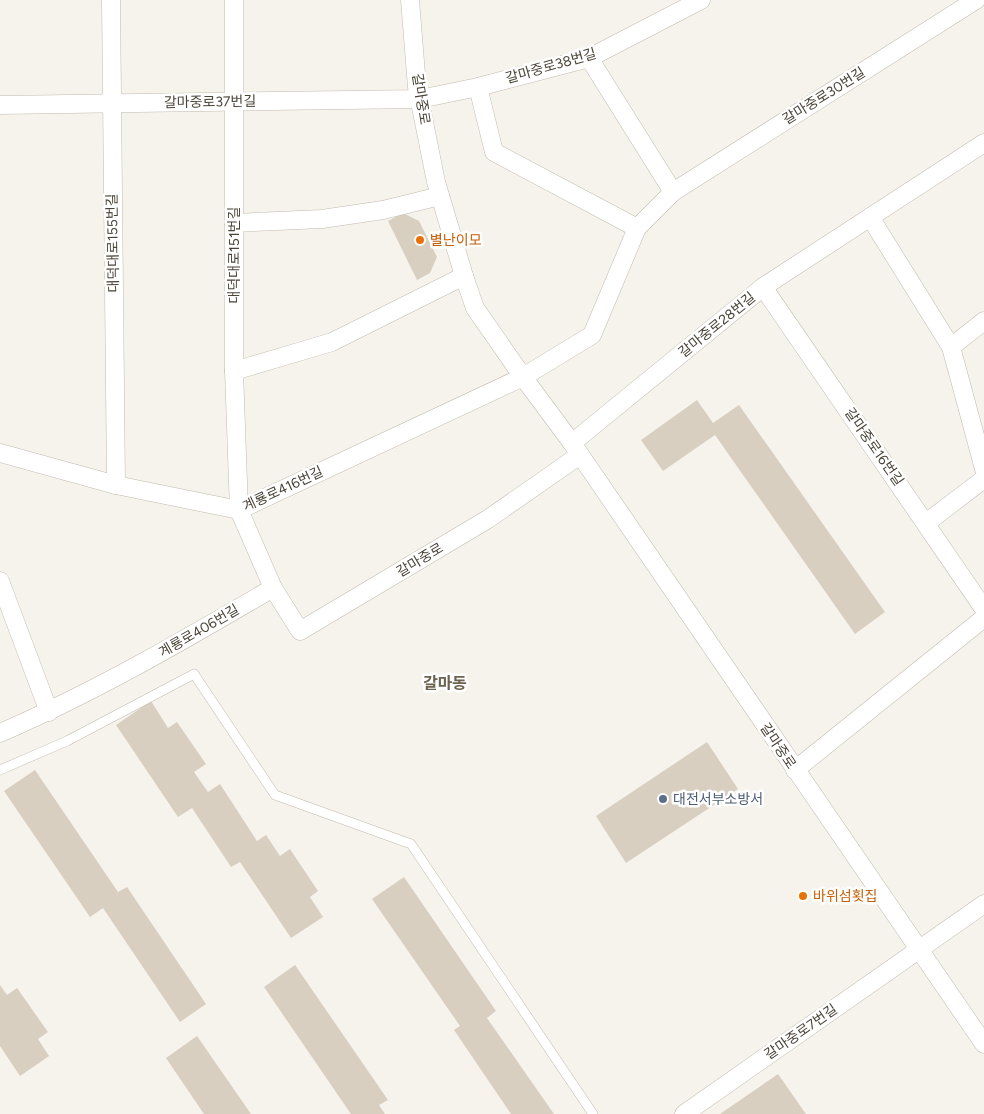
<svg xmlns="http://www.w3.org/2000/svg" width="984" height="1114" font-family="Figtree,'Noto Sans KR',sans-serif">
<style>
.building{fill:#d8cfc1}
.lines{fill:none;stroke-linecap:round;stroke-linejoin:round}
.lane-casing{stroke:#c2bbae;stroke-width:10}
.street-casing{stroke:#c2bbae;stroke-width:19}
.lane{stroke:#fff;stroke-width:9}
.street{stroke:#fff;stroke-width:18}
.food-dot{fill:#e8710a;stroke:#fff;stroke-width:2}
.service-dot{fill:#5c6f8a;stroke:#fff;stroke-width:2}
.labels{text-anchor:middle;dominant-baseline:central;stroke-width:5;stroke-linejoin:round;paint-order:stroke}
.street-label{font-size:14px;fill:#4b4439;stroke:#fff}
.food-label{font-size:14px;fill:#c56008;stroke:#fff;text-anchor:start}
.service-label{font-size:14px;fill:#4e5e75;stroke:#fff;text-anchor:start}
.quarter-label{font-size:16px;font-weight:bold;fill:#6e6250;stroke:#fff}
</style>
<rect width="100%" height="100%" fill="#f6f3ec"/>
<g class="building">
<polygon points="403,213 419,221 437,257 430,273 417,280 388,221"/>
<polygon points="697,400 713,423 739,405 885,612 855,634 715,435 663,471 641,440"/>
<polygon points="151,701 168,728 177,722 206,764 194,772 208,792 220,784 257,841 266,835 280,856 290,849 318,891 310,897 323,917 291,938 240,862 231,867 192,808 178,817 116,725"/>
<polygon points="707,742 738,789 626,863 596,816"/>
<polygon points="35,770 118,892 127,887 206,1004 180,1022 103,908 90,917 4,791"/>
<polygon points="404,877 496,1011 487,1018 554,1114 511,1114 454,1030 460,1026 372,899"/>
<polygon points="295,965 388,1100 379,1105 385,1114 351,1114 264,987"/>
<polygon points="0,985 7,995 17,988 48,1032 38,1039 49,1056 20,1076 0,1046"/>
<polygon points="197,1036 251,1114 204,1114 166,1058"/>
<polygon points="778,1074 806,1114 720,1114"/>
</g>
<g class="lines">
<g class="lane-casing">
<polyline id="lane" points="0,770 67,741 194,674 275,795 411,844 593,1114"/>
</g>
<g class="street-casing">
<g id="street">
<polyline points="111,0 116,485"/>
<polyline points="234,0 234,371 239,510 273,588 300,631 488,519 580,455"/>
<polyline points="410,0 417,87 436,182 464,276 475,308 523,377 572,443 984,1044"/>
<polyline points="589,58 673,192"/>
<polyline points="478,87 494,152 637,228"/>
<polyline points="0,105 420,99 478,87 589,58 701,0"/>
<polyline points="870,217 951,347 984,469"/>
<polyline points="234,223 322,219 383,210 440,196"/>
<polyline points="763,287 984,609"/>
<polyline points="951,347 984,321"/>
<polyline points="234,371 332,342 464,276"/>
<polyline points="572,443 763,287 984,143"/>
<polyline points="0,453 116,485 239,510 523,377 592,335 637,228 673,192 976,0"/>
<polyline points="926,523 984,479"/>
<polyline points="0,581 49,712"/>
<path d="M0,733C95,692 184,640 273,588"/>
<polyline points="795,770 984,618"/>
<polyline points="684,1114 984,904"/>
</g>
</g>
<use href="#lane" class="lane"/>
<use href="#street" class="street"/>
</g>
<g class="food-dot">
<circle cx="420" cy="240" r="5"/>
<circle cx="803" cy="896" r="5"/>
</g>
<circle class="service-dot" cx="663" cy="799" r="5"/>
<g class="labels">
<g class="street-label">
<text transform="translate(551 66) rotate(-16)">갈마중로38번길</text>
<text transform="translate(824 96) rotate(-32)">갈마중로30번길</text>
<text transform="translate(421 99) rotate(81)">갈마중로</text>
<text transform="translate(210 102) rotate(-1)">갈마중로37번길</text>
<text transform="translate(113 243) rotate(-91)">대덕대로155번길</text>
<text transform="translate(234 255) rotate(-90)">대덕대로151번길</text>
<text transform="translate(717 325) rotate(-39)">갈마중로28번길</text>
<text transform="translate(874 447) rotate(55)">갈마중로16번길</text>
<text transform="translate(283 489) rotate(-25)">계룡로416번길</text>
<text transform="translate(420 560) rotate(-31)">갈마중로</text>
<text transform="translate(199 631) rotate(-30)">계룡로406번길</text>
<text transform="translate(778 746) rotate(56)">갈마중로</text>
<text transform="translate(801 1032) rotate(-35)">갈마중로7번길</text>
</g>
<g class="food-label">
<text x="430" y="240">별난이모</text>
<text x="813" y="896">바위섬횟집</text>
</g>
<g class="service-label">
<text x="673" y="799">대전서부소방서</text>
</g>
<g class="quarter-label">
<text x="445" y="683">갈마동</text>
</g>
</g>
</svg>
